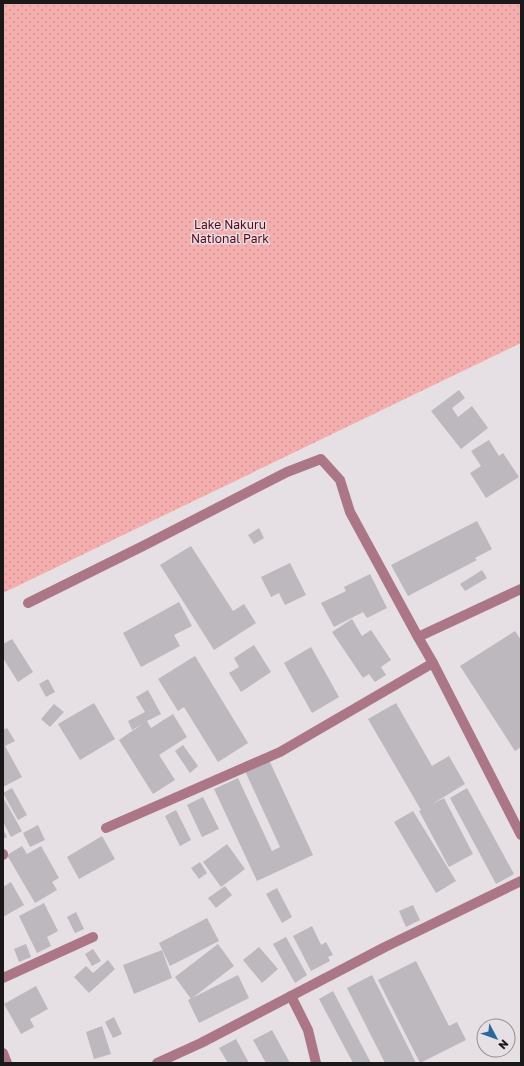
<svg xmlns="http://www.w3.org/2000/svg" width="524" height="1066" font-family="'Golos Text',sans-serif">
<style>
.park{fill:url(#park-dots)}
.building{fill:#bdb8be}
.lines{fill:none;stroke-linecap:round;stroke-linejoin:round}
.street{stroke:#ab7786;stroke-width:10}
.labels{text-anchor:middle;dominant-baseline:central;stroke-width:3;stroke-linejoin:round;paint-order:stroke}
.park-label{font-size:12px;fill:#5f0216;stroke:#e6dfe3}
</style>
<defs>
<pattern id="park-dots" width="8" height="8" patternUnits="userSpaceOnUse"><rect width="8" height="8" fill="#f5aeae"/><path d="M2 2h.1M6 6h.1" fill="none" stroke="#d19595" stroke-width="1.8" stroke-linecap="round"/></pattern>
</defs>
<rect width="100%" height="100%" fill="#e6dfe3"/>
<polygon class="park" points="3,3 521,3 521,343 3,593"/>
<g class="building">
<polygon points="459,390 465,398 452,408 458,417 472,406 488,428 461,449 431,411"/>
<polygon points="489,440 499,456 503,453 519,477 486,498 470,473 481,466 471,451"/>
<polygon points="477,521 492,549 475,558 477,560 408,596 391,565"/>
<polygon points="259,528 264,538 254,544 248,535"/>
<polygon points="191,546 233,611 244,604 256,623 214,650 160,565"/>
<polygon points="290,563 306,595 285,605 279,593 271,597 261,577"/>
<polygon points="482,570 487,578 465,591 460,584"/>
<polygon points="370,574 387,608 367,618 363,612 334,627 321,603 346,591 344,587"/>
<polygon points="179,602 192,626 174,635 180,646 141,667 123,633"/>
<polygon points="352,619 362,636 371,630 391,660 381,667 386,675 375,682 369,674 363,678 332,632"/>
<polygon points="515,631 521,640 521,747 515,751 460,666"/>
<polygon points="12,639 33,672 18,682 3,658 3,644"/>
<polygon points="254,645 271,672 241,692 229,673 239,667 234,658"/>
<polygon points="311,647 339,697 312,713 284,663"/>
<polygon points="195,656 248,743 218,762 184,707 178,711 158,679"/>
<polygon points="48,679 55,692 46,697 39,684"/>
<polygon points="148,690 161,714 147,721 151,728 173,714 187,737 159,755 175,780 153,794 119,740 144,723 132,730 128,721 145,712 136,697"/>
<polygon points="94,703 115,739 80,760 58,724"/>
<polygon points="396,703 432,766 449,756 465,784 432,804 444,798 473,854 449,867 419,811 421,810 368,719"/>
<polygon points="54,704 64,712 50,727 41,719"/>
<polygon points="7,728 15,741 5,746 22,777 3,787 3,730"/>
<polygon points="183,745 198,766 190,773 175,751"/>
<polygon points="269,760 313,855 257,881 214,789 238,778 272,851 280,847 245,771"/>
<polygon points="12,788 27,815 18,820 3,793"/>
<polygon points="467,788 514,874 496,884 450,798"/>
<polygon points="3,797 22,831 11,837 3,822"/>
<polygon points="203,797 219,829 202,837 187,805"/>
<polygon points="176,810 191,840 180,846 165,816"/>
<polygon points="413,811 456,881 436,893 394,822"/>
<polygon points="38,825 45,840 30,847 23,833"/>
<polygon points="3,829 7,837 3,839"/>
<polygon points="102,836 115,859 79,879 67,857"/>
<polygon points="227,844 245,869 221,887 203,862"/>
<polygon points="22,846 27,854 41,846 59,878 52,882 57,890 35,903 7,855"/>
<polygon points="200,862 207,873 199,879 191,868"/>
<polygon points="11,882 24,905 3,917 3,887"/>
<polygon points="225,886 232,895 216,908 208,898"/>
<polygon points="277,888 292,917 282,923 266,894"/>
<polygon points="44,903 58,931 47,937 51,946 37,953 19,916"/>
<polygon points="413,905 420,920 406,927 399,911"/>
<polygon points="76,912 84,929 75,933 67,917"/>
<polygon points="207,918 219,941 170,966 159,943"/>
<polygon points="312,926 321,945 326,942 333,955 328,957 330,961 311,971 293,936"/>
<polygon points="286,937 307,975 295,983 273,944"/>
<polygon points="26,944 31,957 19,962 14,949"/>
<polygon points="218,944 234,966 191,999 175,977"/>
<polygon points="259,947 278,969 262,983 243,960"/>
<polygon points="93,949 101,961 92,966 85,954"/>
<polygon points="162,950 172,978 134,994 123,965"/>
<polygon points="108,960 115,969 89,993 74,977 86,966 93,973"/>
<polygon points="416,961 449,1026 457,1022 466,1040 420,1063 378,980"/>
<polygon points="238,975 249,998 199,1023 188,1000"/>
<polygon points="372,975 416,1063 385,1063 347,988"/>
<polygon points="36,986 48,1009 30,1019 34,1027 21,1034 4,1004"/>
<polygon points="333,991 371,1063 353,1063 319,999"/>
<polygon points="114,1017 122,1034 113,1038 105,1022"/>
<polygon points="102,1026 111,1054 94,1059 86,1032"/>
<polygon points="272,1030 290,1063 266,1063 253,1040"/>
<polygon points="236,1039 249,1063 228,1063 219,1048"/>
</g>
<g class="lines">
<g class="street">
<polyline points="521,589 418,637 433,663 521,835"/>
<polyline points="28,603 143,546 287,472 321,459 340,480 350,512 418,637"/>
<polyline points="106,828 280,752 433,663"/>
<polyline points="3,855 3,854"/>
<polyline points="3,978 93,937"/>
<polyline points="291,996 308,1030 316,1063"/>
<polyline points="3,1053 7,1063"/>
<polyline points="157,1063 201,1043 385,947 521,881"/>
</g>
</g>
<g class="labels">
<g class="park-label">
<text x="230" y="224">Lake Nakuru<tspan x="230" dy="14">National Park</tspan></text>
</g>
</g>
<rect width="524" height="1066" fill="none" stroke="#1a1819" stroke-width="8"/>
<g transform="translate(496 1038) rotate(131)"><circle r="19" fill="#e6dfe3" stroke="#948f92"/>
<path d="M0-3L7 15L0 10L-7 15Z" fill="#27689e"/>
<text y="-6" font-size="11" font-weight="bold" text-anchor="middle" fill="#1a1819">N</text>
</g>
</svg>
